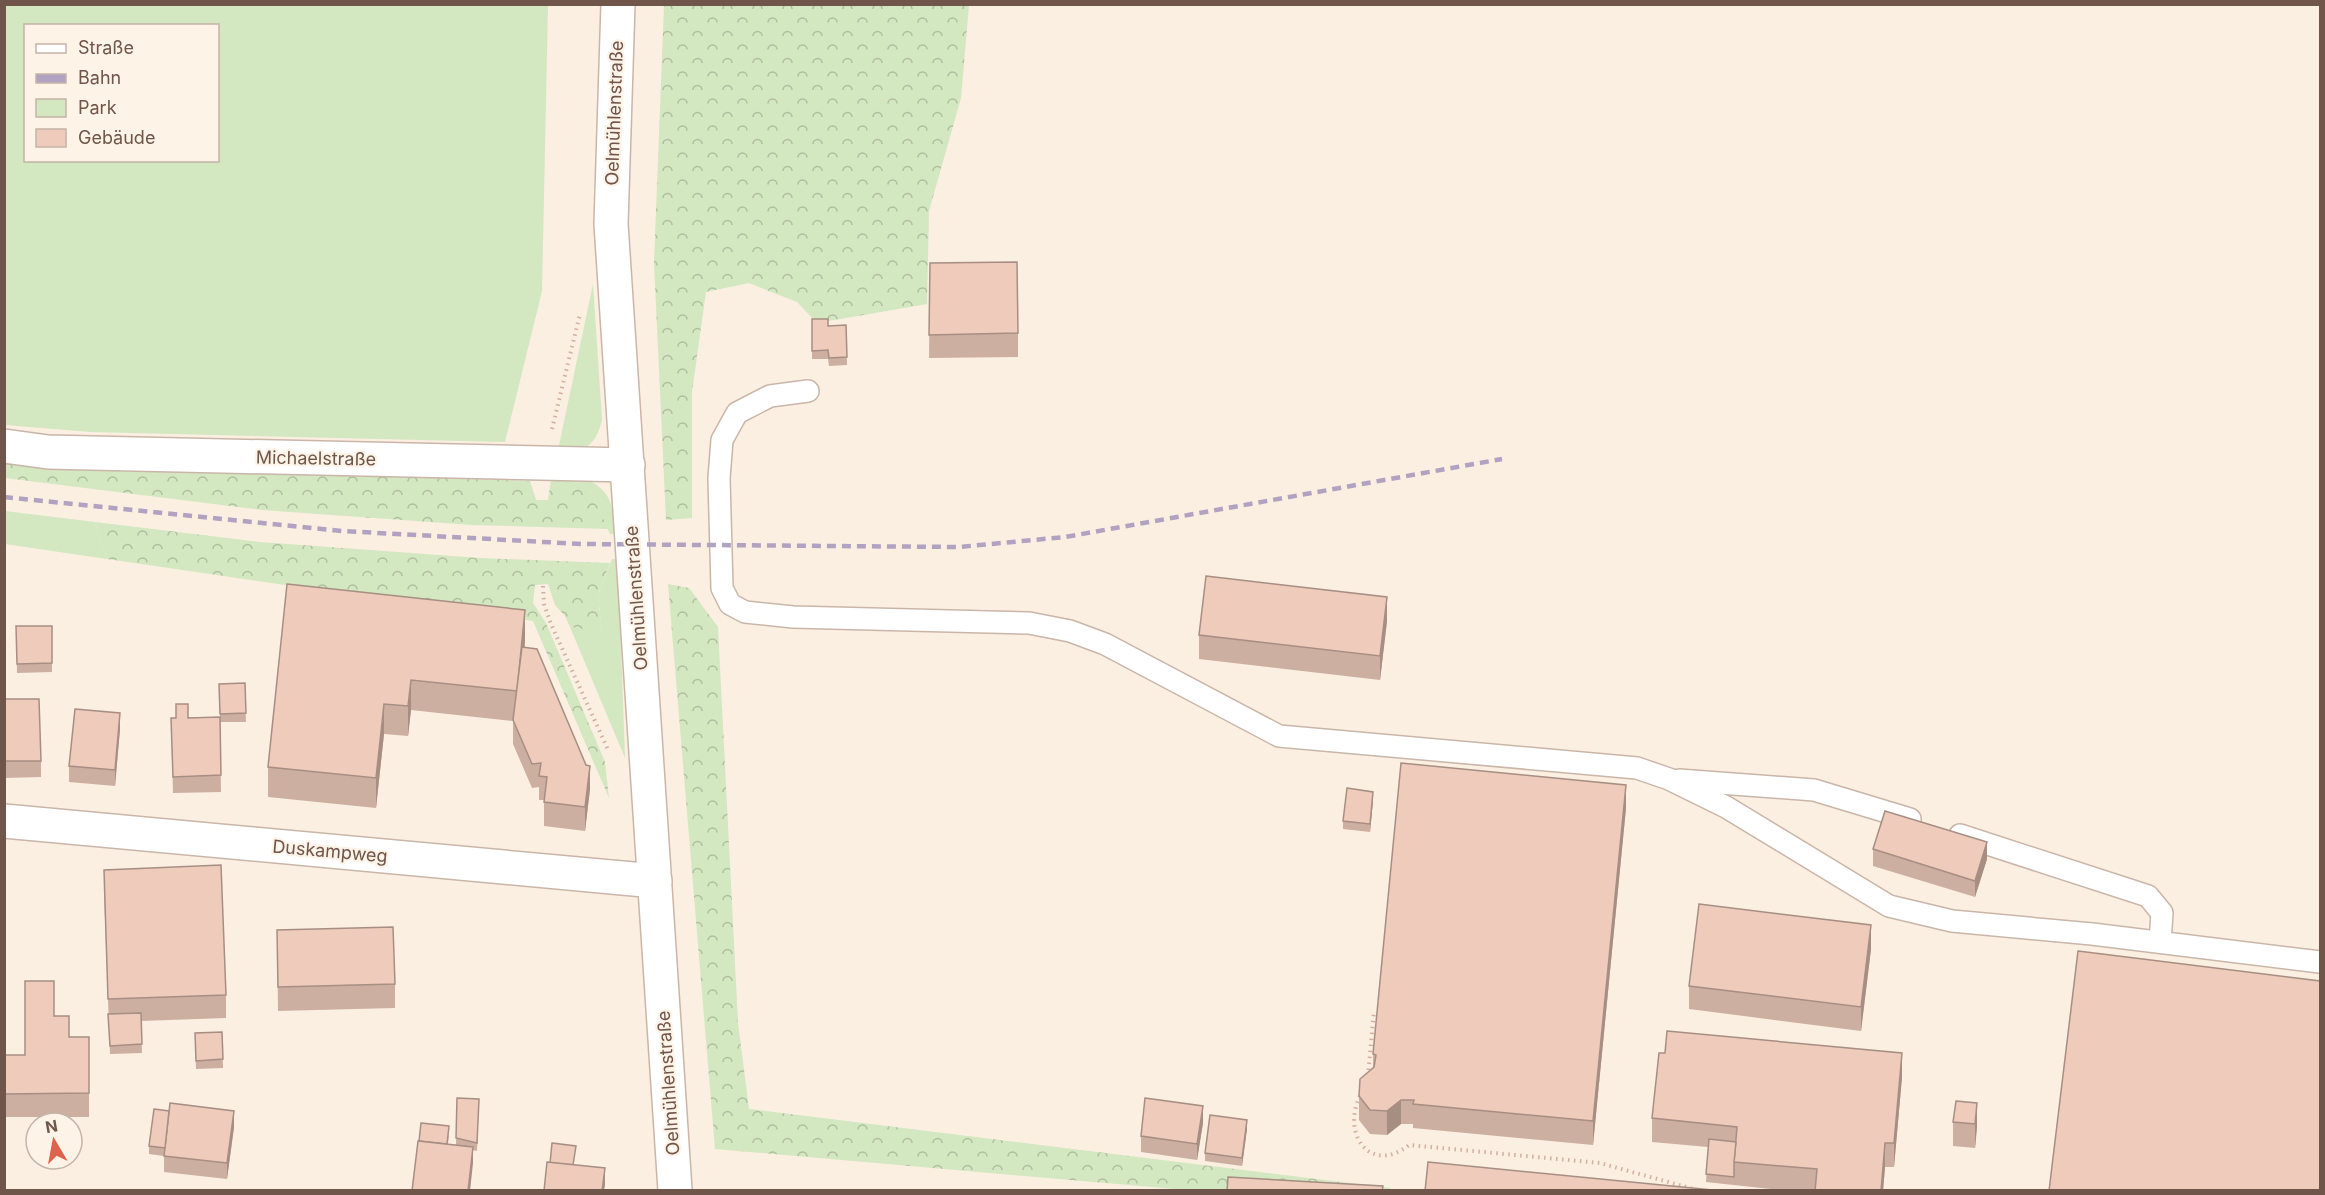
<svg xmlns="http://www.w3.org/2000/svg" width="2325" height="1195" font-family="Inter,sans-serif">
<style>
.green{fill:#d3e7c1;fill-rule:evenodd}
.forest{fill:url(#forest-crowns)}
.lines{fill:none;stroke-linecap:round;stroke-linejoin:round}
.service-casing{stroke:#cab6a9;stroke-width:24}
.minor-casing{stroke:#cab6a9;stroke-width:36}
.tertiary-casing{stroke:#cab6a9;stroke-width:36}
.path{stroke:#d2af9f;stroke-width:4;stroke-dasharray:1.5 4.5;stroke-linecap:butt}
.service{stroke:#fff;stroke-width:21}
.minor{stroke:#fff;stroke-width:33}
.tertiary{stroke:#fff;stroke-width:33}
.rail{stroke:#b1a2c2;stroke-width:4.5;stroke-dasharray:9 6;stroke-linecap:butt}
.wall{fill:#cdafa1}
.shaded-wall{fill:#a78e83}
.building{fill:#eecbbb;stroke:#a78e83;stroke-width:1.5}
.labels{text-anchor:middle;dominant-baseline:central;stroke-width:4.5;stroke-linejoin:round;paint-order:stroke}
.street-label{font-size:18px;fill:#70554a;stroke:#fef3e7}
</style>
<defs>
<pattern id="forest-crowns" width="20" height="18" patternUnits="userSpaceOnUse" patternTransform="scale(1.5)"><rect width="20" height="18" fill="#d3e7c1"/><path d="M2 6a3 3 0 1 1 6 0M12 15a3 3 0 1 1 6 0" fill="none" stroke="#b0be9f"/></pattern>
</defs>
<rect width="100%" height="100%" fill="#faefe1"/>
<g class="green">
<path d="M4,5H548L542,291L505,442L91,432L5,425ZM26,26H218V160H26Z"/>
<path d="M593,284L602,420C595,448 584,451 557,455Z"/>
<path d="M585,478C613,492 612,505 616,534H610L591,492L581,483L551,480Z"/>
<polygon points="5,511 95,522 107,559 5,544"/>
<polygon points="612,559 618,559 625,758 570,627 602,631 598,595"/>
</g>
<g class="forest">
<polygon points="664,5 969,5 961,98 929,211 927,304 817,323 797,302 749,283 706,292 692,392 692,518 666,520 654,263"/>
<polygon points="5,451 263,472 530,481 536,500 548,500 551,480 581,483 591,492 608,529 472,525 262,510 5,478"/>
<polygon points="95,522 260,542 480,558 610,563 598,595 602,632 570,627 565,616 555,605 548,584 535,585 533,603 546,623 605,762 609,798 533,621 107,559"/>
<polygon points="668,584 689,588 718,627 738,1023 749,1109 1390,1188 1391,1190 1186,1190 715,1149"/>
</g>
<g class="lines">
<g class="service-casing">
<g id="service">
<polyline points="808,391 770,396 737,413 722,440 719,478 722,588 730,604 745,612 793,617 1029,623 1070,631 1105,644 1279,736 1637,768 1669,779 1726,807 1889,906 1952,921 2092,934 2320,962"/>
<polyline points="1679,780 1814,790 1910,819"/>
<polyline points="1960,835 2148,896 2162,913 2160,942"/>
</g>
</g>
<g class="minor-casing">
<g id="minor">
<polyline points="4,446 48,452 628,465"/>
<polyline points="4,821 655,881"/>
</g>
</g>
<g class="tertiary-casing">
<polyline id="tertiary" points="618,4 611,224 675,1190"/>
</g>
<g class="path">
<polyline points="552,429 580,314"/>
<polyline points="543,586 544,604 551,624 609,752"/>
<polyline points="1368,1076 1374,1011"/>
<path d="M1360,1096C1341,1135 1371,1175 1409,1145L1600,1163L1697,1190"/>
</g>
<use href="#service" class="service"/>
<use href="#minor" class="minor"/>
<use href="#tertiary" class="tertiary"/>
<polyline class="rail" points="4,497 342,531 581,544 959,547 1065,537 1502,459"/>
</g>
<g class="wall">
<polygon points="930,263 1018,333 1018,357 929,358"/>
<polygon points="812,319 828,326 846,325 847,365 829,366 828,359 812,359"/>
<polygon points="287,584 525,640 525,648 590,789 585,831 544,826 544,800 539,800 539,787 532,788 513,744 513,721 411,710 408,736 384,734 376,808 268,797 268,767"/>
<polygon points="1387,621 1380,680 1199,659 1199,635"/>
<polygon points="16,626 52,626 52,672 17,673"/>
<polygon points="245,683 246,722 220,722 221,792 173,793 171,718 220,717 219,684"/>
<polygon points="4,699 41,761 41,777 4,778"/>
<polygon points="120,729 115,786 69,782 69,766"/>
<polygon points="1373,800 1370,832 1343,829 1343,821"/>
<polygon points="1626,808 1593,1145 1413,1128 1413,1124 1401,1124 1387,1135 1370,1134 1359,1120 1359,1096 1373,1068 1373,1054"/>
<polygon points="1873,849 1987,859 1975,897 1873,866"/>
<polygon points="104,870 226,995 226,1018 141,1021 142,1053 110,1054 104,893"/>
<polygon points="277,930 395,984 395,1008 278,1011"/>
<polygon points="1871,949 1861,1031 1689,1009 1689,986"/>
<polygon points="222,1032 223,1068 196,1069 195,1033"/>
<polygon points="69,1037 89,1037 89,1117 4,1117 4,1055 25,1055"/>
<polygon points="1902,1077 1894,1167 1885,1167 1883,1191 1789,1191 1706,1182 1708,1147 1652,1142 1652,1118"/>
<polygon points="457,1098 479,1099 477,1151 473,1150 473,1163 412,1191 449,1134 448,1144 456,1145"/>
<polygon points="1977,1103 1977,1127 1975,1148 1953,1146 1953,1122"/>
<polygon points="1203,1123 1197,1160 1141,1152 1141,1136"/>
<polygon points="234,1127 227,1179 164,1172 164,1156 149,1154 149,1146"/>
<polygon points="1247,1129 1242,1166 1205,1161 1205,1153"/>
</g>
<g class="shaded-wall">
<polygon points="1387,597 1387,621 1380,680 1380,656"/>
<polygon points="525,610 525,640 517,721 517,691"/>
<polygon points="411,680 411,710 408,736 408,706"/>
<polygon points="384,704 384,734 376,808 376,778"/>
<polygon points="120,713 120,729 115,786 115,770"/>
<polygon points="590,766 590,789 585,831 585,807"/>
<polygon points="1626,785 1626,808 1593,1145 1593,1121"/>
<polygon points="1373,792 1373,800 1370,832 1370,824"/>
<polygon points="1987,842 1987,859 1975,897 1975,881"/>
<polygon points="1871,925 1871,949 1861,1031 1861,1007"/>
<polygon points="1902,1053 1902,1077 1894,1167 1894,1143"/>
<polygon points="1401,1100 1401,1124 1387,1135 1387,1111"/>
<polygon points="1977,1103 1977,1127 1975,1148 1975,1124"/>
<polygon points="1203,1106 1203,1123 1197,1160 1197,1144"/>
<polygon points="234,1111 234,1127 227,1179 227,1163"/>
<polygon points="1247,1120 1247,1129 1242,1166 1242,1158"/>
<polygon points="1885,1143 1885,1167 1883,1191 1881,1191"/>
<polygon points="473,1147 473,1163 470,1191 468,1191"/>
<polygon points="605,1168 605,1185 604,1191 602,1191"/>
</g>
<g class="building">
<polygon points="1017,262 1018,333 929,335 930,263"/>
<polygon points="812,319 828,319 828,326 846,325 847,357 829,358 828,350 812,351"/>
<polygon points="1206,576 1387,597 1380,656 1199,635"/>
<polygon points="287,584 525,610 517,691 411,680 408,706 384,704 376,778 268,767"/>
<polygon points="16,626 52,626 52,663 17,664"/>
<polygon points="522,647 537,649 586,765 590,766 585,807 544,802 547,777 539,776 541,763 532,764 513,720"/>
<polygon points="245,683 246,713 220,714 219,684"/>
<polygon points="4,699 39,699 41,761 4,761"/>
<polygon points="176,704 188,704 188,718 220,717 221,775 173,777 171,718 176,718"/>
<polygon points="75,709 120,713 115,770 69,766"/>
<polygon points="1401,763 1626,785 1593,1121 1413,1104 1414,1100 1401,1100 1387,1111 1370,1110 1359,1096 1360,1079 1374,1067 1376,1055 1373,1054"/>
<polygon points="1347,788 1373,792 1370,824 1343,821"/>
<polygon points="1885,811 1987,842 1975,881 1873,849"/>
<polygon points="221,865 226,995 108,999 104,870"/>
<polygon points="1699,904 1871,925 1861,1007 1689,986"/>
<polygon points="393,927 395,984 278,987 277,930"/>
<polygon points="2078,951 2320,981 2320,1191 2049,1191"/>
<polygon points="25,981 54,981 54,1016 69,1016 69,1037 89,1037 89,1093 4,1094 4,1055 25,1055"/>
<polygon points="141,1013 142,1044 110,1046 108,1014"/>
<polygon points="1667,1031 1902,1053 1894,1143 1885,1143 1881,1191 1815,1191 1817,1169 1734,1162 1737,1127 1652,1118 1659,1053 1665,1053"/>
<polygon points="222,1032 223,1059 196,1061 195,1033"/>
<polygon points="457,1098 479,1099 477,1143 456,1138"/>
<polygon points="1145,1098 1203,1106 1197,1144 1141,1136"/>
<polygon points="1956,1101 1977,1103 1975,1124 1953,1122"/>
<polygon points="170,1103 234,1111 227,1163 164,1156"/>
<polygon points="154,1109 169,1111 165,1148 149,1146"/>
<polygon points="1210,1115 1247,1120 1242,1158 1205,1153"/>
<polygon points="421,1123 449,1126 447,1144 419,1141"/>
<polygon points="1709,1139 1736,1142 1734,1162 1734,1177 1706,1174"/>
<polygon points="418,1141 473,1147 468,1191 412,1191"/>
<polygon points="552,1143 576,1146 573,1165 550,1163"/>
<polygon points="547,1162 605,1168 602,1191 544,1191"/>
<polygon points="1428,1162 1723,1191 1425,1191"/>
<polygon points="1228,1177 1383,1186 1382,1191 1227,1191"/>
</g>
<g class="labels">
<g class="street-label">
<text transform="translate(614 113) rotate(-88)">Oelmühlenstraße</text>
<text transform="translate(316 458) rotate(1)">Michaelstraße</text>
<text transform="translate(636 598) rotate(-94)">Oelmühlenstraße</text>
<text transform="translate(330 851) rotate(5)">Duskampweg</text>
<text transform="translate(668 1083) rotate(-94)">Oelmühlenstraße</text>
</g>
</g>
<rect width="2325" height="1195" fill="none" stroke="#70554a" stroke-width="12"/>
<rect x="24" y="24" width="195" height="138" fill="#fef3e7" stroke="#c5b4a8" stroke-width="1.5"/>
<rect x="36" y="44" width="30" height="9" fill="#ffffff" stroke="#c5b4a8" stroke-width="1.5"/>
<text x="78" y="54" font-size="18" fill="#70554a">Straße</text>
<rect x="36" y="74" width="30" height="9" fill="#b1a2c2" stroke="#c5b4a8" stroke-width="1.5"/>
<text x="78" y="84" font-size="18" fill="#70554a">Bahn</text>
<rect x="36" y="99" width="30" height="18" fill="#d3e7c1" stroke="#c5b4a8" stroke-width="1.5"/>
<text x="78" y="114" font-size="18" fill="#70554a">Park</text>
<rect x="36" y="129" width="30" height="18" fill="#eecbbb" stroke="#c5b4a8" stroke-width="1.5"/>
<text x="78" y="144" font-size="18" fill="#70554a">Gebäude</text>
<g transform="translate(54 1141) rotate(350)"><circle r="28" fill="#fef3e7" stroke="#c5b4a8" stroke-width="1.5"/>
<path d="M0-4.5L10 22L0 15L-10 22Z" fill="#de634d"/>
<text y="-9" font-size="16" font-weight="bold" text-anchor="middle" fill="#70554a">N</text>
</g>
</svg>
